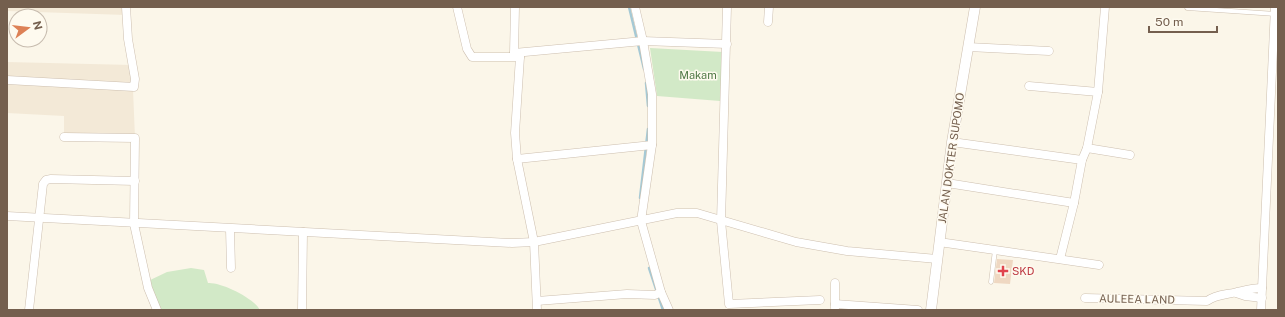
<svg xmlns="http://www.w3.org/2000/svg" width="1285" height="317" font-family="'Public Sans',sans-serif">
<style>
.residential{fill:#f3e9d7}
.green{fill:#d2e9c7}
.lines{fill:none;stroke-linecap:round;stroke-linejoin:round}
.stream{stroke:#a5c9d5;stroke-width:2.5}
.building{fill:#efd8c2}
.service-casing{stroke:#cdbfaf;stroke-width:5}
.minor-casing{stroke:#cdbfaf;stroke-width:9}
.tertiary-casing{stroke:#cdbfaf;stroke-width:11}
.service{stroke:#fff;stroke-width:4}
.minor{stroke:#fff;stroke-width:8}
.tertiary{stroke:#fff;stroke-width:10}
.health-dot{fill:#e0444e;stroke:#fefaef;stroke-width:1.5}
.labels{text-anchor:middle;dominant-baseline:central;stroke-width:3;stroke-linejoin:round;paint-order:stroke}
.park-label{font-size:11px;fill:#507946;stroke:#fefaef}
.street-label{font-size:11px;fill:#745f4e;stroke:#fefaef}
.health-label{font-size:11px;fill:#be3a42;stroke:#fefaef;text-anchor:start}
</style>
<rect width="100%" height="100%" fill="#fbf6e9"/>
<g class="residential">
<polygon points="7,7 127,7 126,15 7,11"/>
<polygon points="7,62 132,65 135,138 64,137 64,116 7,113"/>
</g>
<g class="green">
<polygon points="650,48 723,52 720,101 657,96"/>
<path d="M191,268L204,270L208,283C221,282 254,298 260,310H158L146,282L167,272Z"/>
</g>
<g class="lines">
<g class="stream">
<polyline points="629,7 644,69"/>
<polyline points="646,83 648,106"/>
<polyline points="640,198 648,129"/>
<polyline points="649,268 663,310"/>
</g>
</g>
<polygon class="building" points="997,259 1013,260 1010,284 994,283"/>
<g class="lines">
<g class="service-casing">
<g id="service">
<polyline points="1187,8 1275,14"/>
<polyline points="991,282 995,250"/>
</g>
</g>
<g class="minor-casing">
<g id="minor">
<polyline points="457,7 467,49 472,57 520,57"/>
<polyline points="515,7 514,53 520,57 515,133 517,159 534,242 537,310"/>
<polyline points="635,7 643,41 652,94 652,145 641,221 661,292 669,310"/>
<polyline points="727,7 721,221 729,304 820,300"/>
<polyline points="768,22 769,7"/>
<polyline points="968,47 1049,51"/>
<polyline points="514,53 643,41 727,44"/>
<polyline points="7,80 134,87 135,79 128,39 126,7"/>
<polyline points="1029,86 1098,92"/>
<polyline points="64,137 135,138 134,224 148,288 157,310"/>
<polyline points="952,142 1082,160"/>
<polyline points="1087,148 1130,155"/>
<polyline points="517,159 652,145"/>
<polyline points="947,183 1074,203"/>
<polyline points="7,216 512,243 534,242 677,213 697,213 796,242 847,251 937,259"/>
<polyline points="230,229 231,268"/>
<polyline points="939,242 1099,265"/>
<polyline points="1060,259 1074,203 1082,160 1087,148 1098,92 1105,7"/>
<polyline points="835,283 835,308"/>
<polyline points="1236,293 1245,296 1262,298"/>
<path d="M1085,298L1207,301C1217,294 1226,295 1237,292C1246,290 1253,288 1262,288"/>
<polyline points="537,301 627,294 655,295 661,292"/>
<polyline points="835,304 918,310"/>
<polyline points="29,310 43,184 46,180 51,179 135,181"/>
<polyline points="302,310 303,232"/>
<polyline points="1261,310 1275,7"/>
</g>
</g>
<g class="tertiary-casing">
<polyline id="tertiary" points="931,310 952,142 975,7"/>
</g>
<use href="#service" class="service"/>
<use href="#minor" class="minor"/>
<use href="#tertiary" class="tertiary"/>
</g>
<path class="health-dot" d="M1001 265h4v4h4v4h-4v4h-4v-4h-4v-4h4z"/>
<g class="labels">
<g class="park-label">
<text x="698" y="75">Makam</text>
</g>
<g class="street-label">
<text transform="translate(951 158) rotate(-82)">JALAN DOKTER SUPOMO</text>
<text transform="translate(1137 299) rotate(1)">AULEEA LAND</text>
</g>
<g class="health-label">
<text x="1012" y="271">SKD</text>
</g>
</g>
<rect width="1285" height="317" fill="none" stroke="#745f4e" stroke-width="16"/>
<g transform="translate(28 28) rotate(75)"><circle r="19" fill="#fefaef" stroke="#c7bcaf"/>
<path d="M0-3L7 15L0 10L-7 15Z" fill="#dd8156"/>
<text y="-6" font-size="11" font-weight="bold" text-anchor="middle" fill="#745f4e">N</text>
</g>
<path d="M1149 26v6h68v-6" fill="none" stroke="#745f4e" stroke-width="2"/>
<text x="1155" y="26" font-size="12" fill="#745f4e" stroke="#fefaef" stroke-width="3" paint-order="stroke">50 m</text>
</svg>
